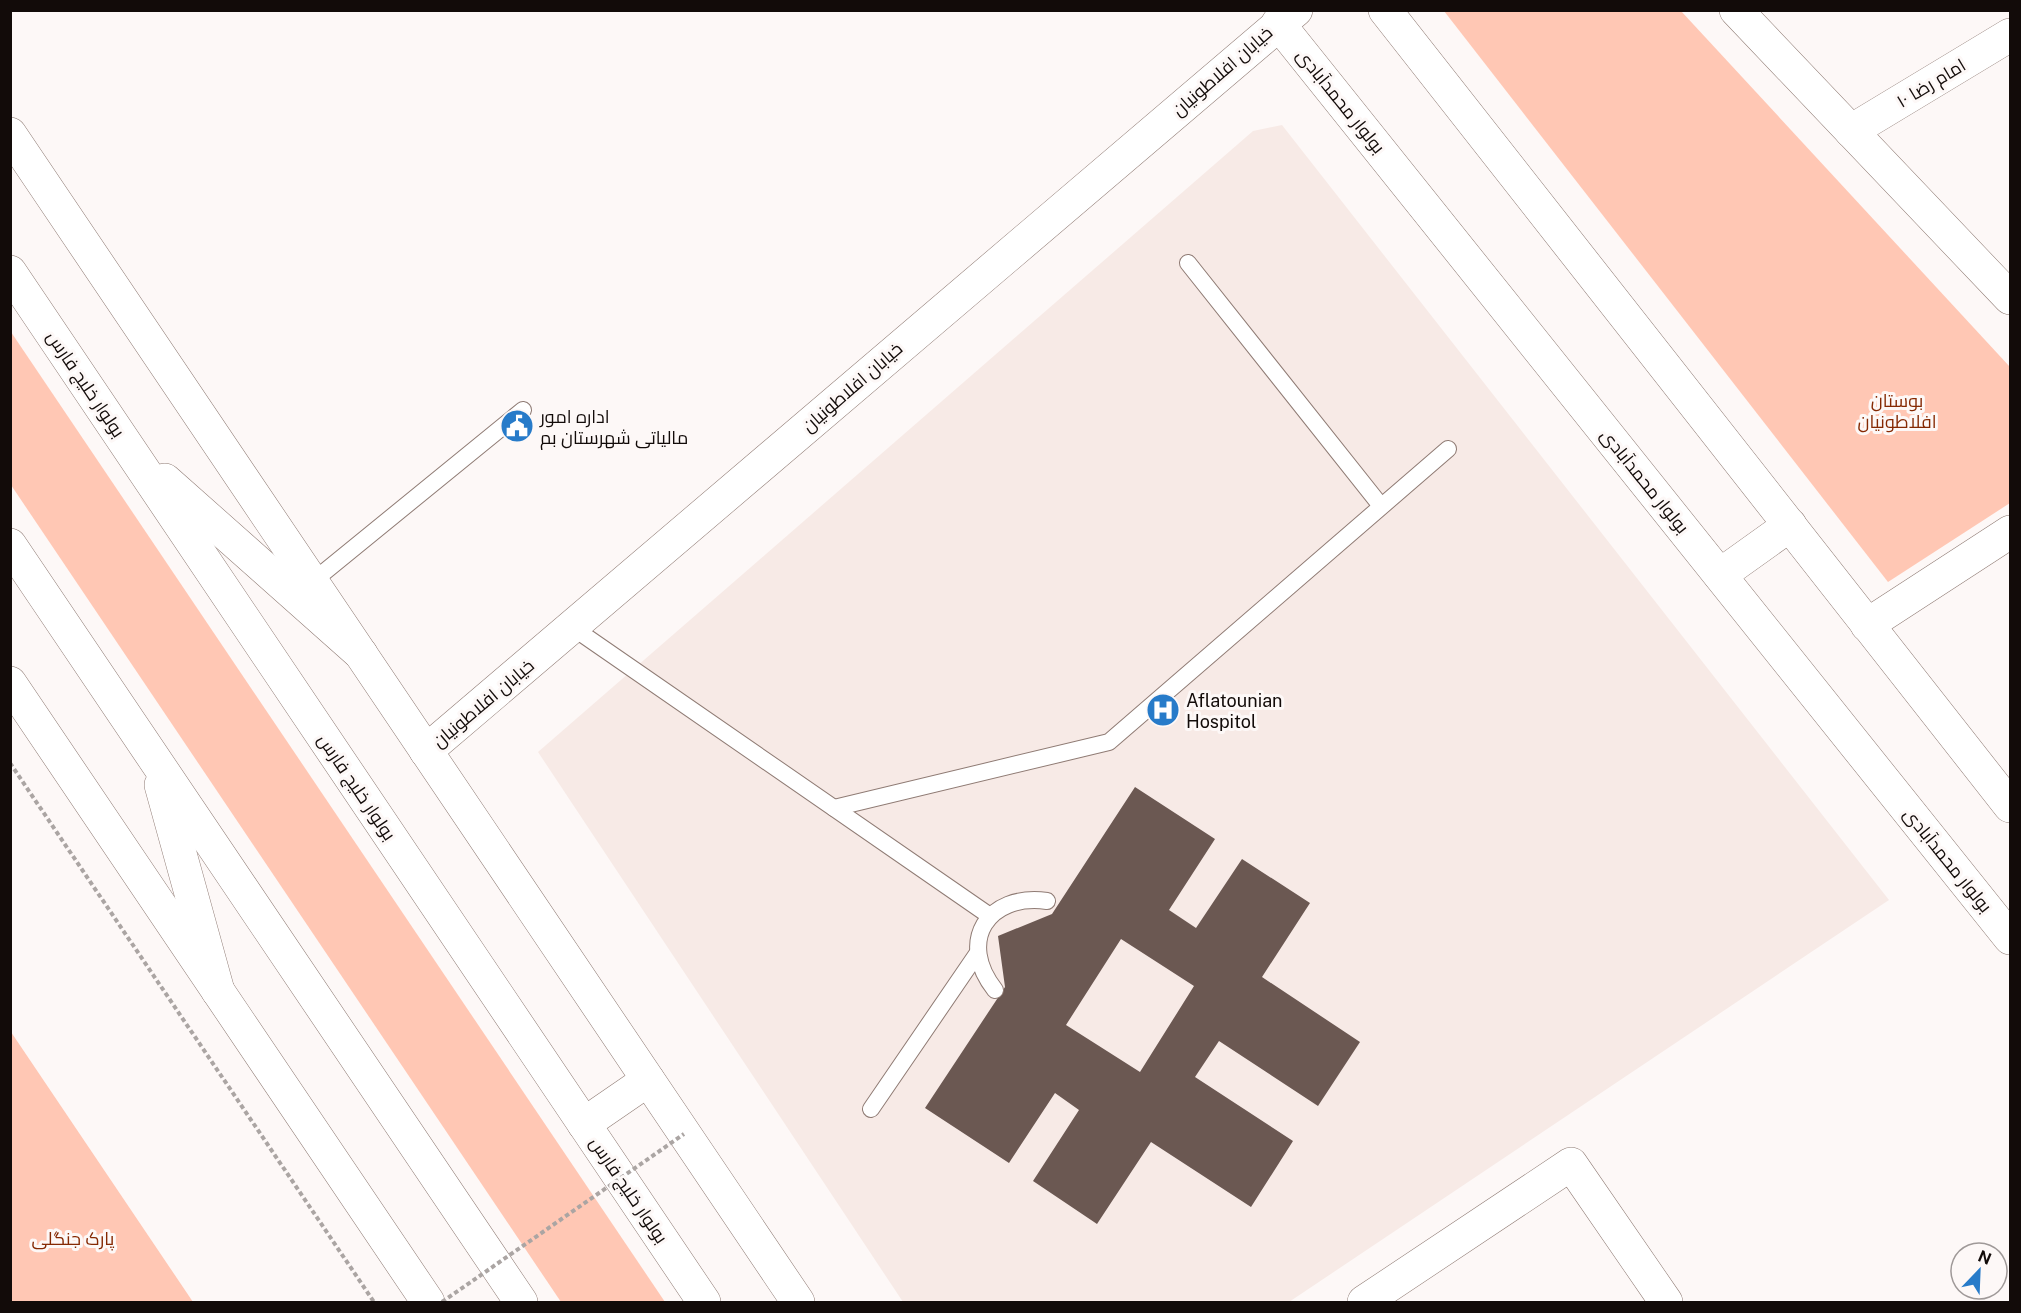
<svg xmlns="http://www.w3.org/2000/svg" width="2021" height="1313" font-family="'Public Sans',Cairo,sans-serif">
<style>
.built{fill:#f7eae6}
.green{fill:#ffc7b4}
.building{fill:#6b5852;fill-rule:evenodd}
.lines{fill:none;stroke-linecap:round;stroke-linejoin:round}
.lane-casing{stroke:#8f7b74;stroke-width:18}
.street-casing{stroke:#8f7b74;stroke-width:34}
.secondary-casing{stroke:#8f7b74;stroke-width:34}
.primary-casing{stroke:#8f7b74;stroke-width:34}
.highway-casing{stroke:#8f7b74;stroke-width:34}
.path{stroke:#aba5a3;stroke-width:4;stroke-dasharray:4.5 3;stroke-linecap:butt}
.lane{stroke:#fff;stroke-width:16}
.street{stroke:#fff;stroke-width:33}
.secondary{stroke:#fff;stroke-width:33}
.primary{stroke:#fff;stroke-width:33}
.highway{stroke:#fff;stroke-width:33}
.path-bridge{stroke:#aba5a3;stroke-width:4;stroke-dasharray:4.5 3;stroke-linecap:butt}
.labels{text-anchor:middle;dominant-baseline:central;stroke-width:6;stroke-linejoin:round;paint-order:stroke}
.street-label{font-size:18px;fill:#120b09;stroke:#fdf8f7}
.park-label{font-size:18px;fill:#852903;stroke:#fdf8f7}
.poi-label{font-size:18px;fill:#120b09;stroke:#fdf8f7;text-anchor:start}
</style>
<rect width="100%" height="100%" fill="#fdf8f7"/>
<polygon class="built" points="1282,125 1889,900 1289,1302 903,1302 538,752 1253,131"/>
<g class="green">
<polygon points="1444,11 1681,11 2010,367 2010,503 1888,582"/>
<polygon points="10,332 11,332 665,1302 561,1302 11,485"/>
<polygon points="11,1032 193,1302 11,1302"/>
</g>
<path class="building" d="M1135,787L1215,839L1169,910L1196,928L1242,859L1310,903L1262,977L1360,1042L1318,1106L1219,1041L1195,1077L1293,1141L1251,1207L1151,1142L1097,1224L1033,1181L1079,1110L1055,1093L1009,1163L925,1108L1005,987L998,936L1052,914ZM1121,939L1194,986L1140,1072L1066,1025Z"/>
<g class="lines">
<g class="lane-casing">
<g id="lane">
<polyline points="1188,263 1381,506"/>
<polyline points="312,582 523,410"/>
<polyline points="572,627 990,916"/>
<polyline points="834,808 1109,742 1448,449"/>
<path d="M995,990C957,942 987,893 1047,901"/>
<polyline points="871,1109 977,954"/>
</g>
</g>
<g class="street-casing">
<g id="street">
<polyline points="1736,10 2010,298"/>
<polyline points="1851,131 2010,35"/>
<polyline points="1867,625 2010,532"/>
<polyline points="1364,1302 1571,1164 1666,1302"/>
</g>
</g>
<g class="secondary-casing">
<g id="secondary">
<polyline points="10,134 798,1302"/>
<polyline points="10,683 428,1302"/>
<polyline points="426,751 1296,10"/>
<polyline points="584,1124 648,1080"/>
</g>
</g>
<g class="primary-casing">
<g id="primary">
<polyline points="1385,10 2010,806"/>
<polyline points="1278,23 2010,938"/>
<polyline points="1720,575 1790,525"/>
</g>
</g>
<g class="highway-casing">
<g id="highway">
<polyline points="10,272 704,1302"/>
<polyline points="165,480 361,654"/>
<polyline points="10,545 521,1302"/>
<polyline points="161,785 218,991"/>
</g>
</g>
<polyline class="path" points="10,763 374,1302"/>
<use href="#lane" class="lane"/>
<use href="#street" class="street"/>
<use href="#secondary" class="secondary"/>
<use href="#primary" class="primary"/>
<use href="#highway" class="highway"/>
<polyline class="path-bridge" points="442,1302 684,1134"/>
</g>
<defs>
<g id="civic-disc" transform="scale(1.725)"><circle r="9.5" fill="#277bc9" stroke="#fdf8f7"/><path d="M-.6-6.5H3V-4.5H.6V-3L4-1V1h2V6H-6V1h2V-1L-.6-3ZM-1.2 2.5V6h2.4V2.5Z" fill="#fff"/></g>
<g id="hospital-disc" transform="scale(1.725)"><circle r="9.5" fill="#277bc9" stroke="#fdf8f7"/><path d="M-5-5h3v3.5h4V-5h3V5h-3V1.5h-4V5h-3Z" fill="#fff"/></g>
</defs>
<g fill-rule="evenodd">
<use href="#civic-disc" x="517" y="426"/>
<use href="#hospital-disc" x="1163" y="710"/>
</g>
<g class="labels">
<g class="street-label">
<text transform="translate(1222 71) rotate(-41)">خیابان افلاطونیان</text>
<text transform="translate(1931 83) rotate(-31)">امام رضا ۱۰</text>
<text transform="translate(1341 101) rotate(51)">بولوار محمدآبادی</text>
<text transform="translate(86 384) rotate(56)">بولوار خلیج فارس</text>
<text transform="translate(852 387) rotate(-41)">خیابان افلاطونیان</text>
<text transform="translate(1645 481) rotate(51)">بولوار محمدآبادی</text>
<text transform="translate(483 703) rotate(-40)">خیابان افلاطونیان</text>
<text transform="translate(357 787) rotate(56)">بولوار خلیج فارس</text>
<text transform="translate(1948 860) rotate(51)">بولوار محمدآبادی</text>
<text transform="translate(629 1190) rotate(56)">بولوار خلیج فارس</text>
</g>
<g class="park-label">
<text x="1897" y="400">بوستان<tspan x="1897" dy="21">افلاطونیان</tspan></text>
<text x="73" y="1238">پارک جنگلی</text>
</g>
<g class="poi-label">
<text x="540" y="416">اداره امور<tspan x="540" dy="21">مالیاتی شهرستان بم</tspan></text>
<text x="1186" y="700">Aflatounian<tspan x="1186" dy="21">Hospitol</tspan></text>
</g>
</g>
<rect width="2021" height="1313" fill="none" stroke="#120b09" stroke-width="24"/>
<g transform="translate(1979 1271) rotate(23)"><circle r="28" fill="#fdf8f7" stroke="#9f9998" stroke-width="1.5"/>
<path d="M0-4.5L10 22L0 15L-10 22Z" fill="#277bc9"/>
<text y="-9" font-size="16" font-weight="bold" text-anchor="middle" fill="#120b09">N</text>
</g>
</svg>
